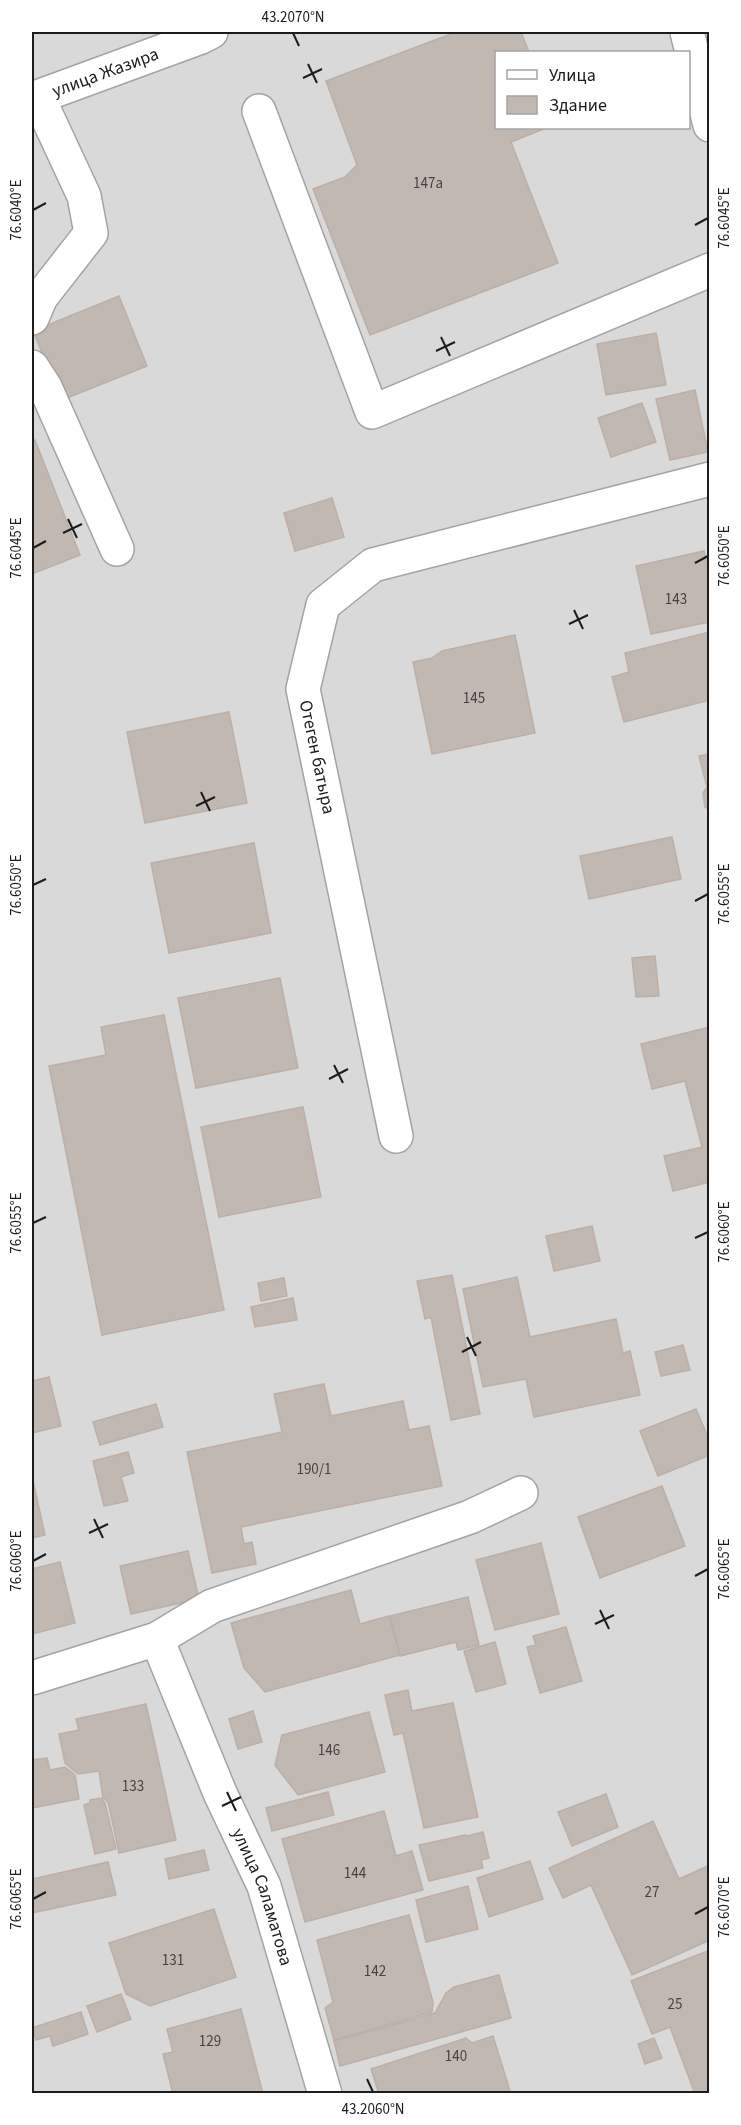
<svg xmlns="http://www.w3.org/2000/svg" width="741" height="2125" font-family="'Source Sans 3',sans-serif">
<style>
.residential{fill:#dad9d9;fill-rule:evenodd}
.building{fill:#c1b8b2;stroke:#bdafa5;stroke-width:1.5}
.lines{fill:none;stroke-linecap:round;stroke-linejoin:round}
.minor-casing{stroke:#a3a3a3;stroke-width:36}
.minor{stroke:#fff;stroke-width:33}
.ticks{fill:none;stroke:#1c1c1c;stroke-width:2}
.labels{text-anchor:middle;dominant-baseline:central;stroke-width:6;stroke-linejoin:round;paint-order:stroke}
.number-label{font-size:15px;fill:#454342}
.street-label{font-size:18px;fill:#1c1c1c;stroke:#fff}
.neatline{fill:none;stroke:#1c1c1c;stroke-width:2}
.ticks-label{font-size:15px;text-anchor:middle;fill:#1c1c1c}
</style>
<rect width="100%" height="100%" fill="#ede9e2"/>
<path class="residential" d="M32,32H709V2093H32ZM496,52H688V128H496Z"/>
<g class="building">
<polygon points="456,32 521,32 529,52 496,52 496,128 546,128 511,142 558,263 370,335 313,189 345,177 357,165 326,81"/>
<polygon points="119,296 147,366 62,400 33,331"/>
<polygon points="656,333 666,385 606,395 597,344"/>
<polygon points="695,390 708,452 670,460 656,399"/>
<polygon points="642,403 656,442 611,457 598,418"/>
<polygon points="35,440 80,555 32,574 32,441"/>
<polygon points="332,498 344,537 295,551 284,513"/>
<polygon points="704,551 710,576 710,622 651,634 636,566"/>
<polygon points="710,632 710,700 624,722 612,677 629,672 625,653"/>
<polygon points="515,635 535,733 432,754 413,662 432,658 442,651"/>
<polygon points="229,712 247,803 145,823 127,732"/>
<polygon points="710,754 710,810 705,807 703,793 707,787 699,756"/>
<polygon points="672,837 681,879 589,899 580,856"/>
<polygon points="254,843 271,933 169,953 151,863"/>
<polygon points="655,956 659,996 636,997 632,958"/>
<polygon points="280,978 298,1068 196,1088 178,998"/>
<polygon points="164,1015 224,1310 102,1335 49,1066 106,1055 101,1027"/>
<polygon points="710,1027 710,1182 673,1191 664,1156 702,1147 685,1081 652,1089 641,1044"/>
<polygon points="303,1107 321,1197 219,1217 201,1127"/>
<polygon points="592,1226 600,1261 554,1271 546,1236"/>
<polygon points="452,1275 480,1414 451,1420 431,1317 425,1319 417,1281"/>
<polygon points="517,1277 530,1337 616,1319 623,1353 630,1351 640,1395 534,1417 526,1379 483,1387 463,1289"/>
<polygon points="284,1278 287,1296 261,1301 258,1283"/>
<polygon points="293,1298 297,1320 255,1327 251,1307"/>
<polygon points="683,1345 690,1370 661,1376 655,1352"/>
<polygon points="49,1377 61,1426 32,1433 32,1381"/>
<polygon points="324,1384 331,1416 403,1401 409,1430 429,1426 442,1486 241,1527 244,1544 252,1542 256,1564 212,1573 187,1452 282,1432 274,1394"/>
<polygon points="156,1404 163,1427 100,1445 93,1422"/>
<polygon points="696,1409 710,1442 710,1455 658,1476 640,1431"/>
<polygon points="128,1452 134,1473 121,1477 128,1501 104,1506 93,1461"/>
<polygon points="32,1476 45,1535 32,1538"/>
<polygon points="662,1486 685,1546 600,1578 578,1517"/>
<polygon points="541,1543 559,1614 495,1630 476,1560"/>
<polygon points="188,1551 199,1599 131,1614 120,1566"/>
<polygon points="60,1562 75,1623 32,1634 32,1569"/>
<polygon points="351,1590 360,1624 389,1616 400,1655 265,1692 244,1668 231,1623"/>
<polygon points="468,1597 479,1645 458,1650 456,1642 400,1656 390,1616"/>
<polygon points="566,1627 582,1681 540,1693 527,1647 536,1645 533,1636"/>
<polygon points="495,1642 506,1684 476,1692 464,1651"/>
<polygon points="408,1690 412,1711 453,1703 478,1817 424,1828 403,1733 394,1735 385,1695"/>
<polygon points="146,1704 176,1840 119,1853 108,1802 103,1798 99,1771 78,1774 65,1763 59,1734 79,1730 76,1719"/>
<polygon points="253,1711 262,1742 238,1749 229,1719"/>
<polygon points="369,1712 385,1772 298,1795 275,1765 282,1735"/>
<polygon points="47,1758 50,1770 65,1767 75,1775 79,1799 32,1808 32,1760"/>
<polygon points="328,1792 334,1815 272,1831 266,1808"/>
<polygon points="606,1794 618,1827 572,1846 558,1812"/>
<polygon points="101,1798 105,1803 116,1849 95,1854 84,1805 90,1803 90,1800"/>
<polygon points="384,1811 396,1856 412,1851 423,1890 305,1922 282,1839"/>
<polygon points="653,1821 679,1879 710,1865 710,1940 632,1975 591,1885 563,1898 549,1868"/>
<polygon points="483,1832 489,1858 481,1860 483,1868 429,1881 419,1845 465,1835 467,1836"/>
<polygon points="204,1850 209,1870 169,1879 165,1859"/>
<polygon points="530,1861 543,1899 489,1917 477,1878"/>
<polygon points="108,1862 116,1895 32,1913 32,1879"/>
<polygon points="468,1886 478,1929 426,1942 416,1900"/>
<polygon points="214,1909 236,1977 150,2006 126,1994 109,1943"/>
<polygon points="409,1915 433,2002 432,2012 334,2040 325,2008 333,2002 317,1940"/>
<polygon points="710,1950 710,2094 695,2094 670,2027 652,2034 631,1981"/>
<polygon points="499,1975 511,2018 340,2066 334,2041 435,2013 446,1993 454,1987"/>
<polygon points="121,1994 131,2019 97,2032 87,2006"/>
<polygon points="241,2009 263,2094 173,2094 163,2054 173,2052 167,2029"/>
<polygon points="81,2012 88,2034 53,2046 50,2036 36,2040 32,2028"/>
<polygon points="493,2036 511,2094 379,2094 371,2069 466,2038 472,2043"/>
<polygon points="654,2038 662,2058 645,2064 638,2044"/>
</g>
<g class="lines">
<g class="minor-casing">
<g id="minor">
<polyline points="687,32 710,125"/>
<path id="s1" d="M32,99L201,37L211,32"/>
<polyline points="259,111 372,412 710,270"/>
<polyline points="32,318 41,297 91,233 84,196 38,97"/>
<polyline points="32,367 45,387 117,549"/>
<polyline points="396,1136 303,689 323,605 373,565 710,479"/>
<path id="s2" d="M157,1639L220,1793L264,1886L325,2094"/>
<polyline points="32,1678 157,1639 212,1606 470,1517 521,1493"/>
</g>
</g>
<use href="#minor" class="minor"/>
</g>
<path class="ticks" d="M293,33L299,46M308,64L317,83M303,78L322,69M33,210L46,203M695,225L708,218M441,337L450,356M436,351L455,342M68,519L77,538M63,533L82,524M33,548L46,541M695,563L708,556M574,610L583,629M569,624L588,615M201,792L210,811M196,806L215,797M33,885L46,879M695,901L708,894M334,1065L343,1083M329,1079L348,1069M33,1223L46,1217M695,1238L708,1232M467,1337L476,1356M462,1352L481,1342M94,1519L103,1538M89,1533L108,1524M33,1561L46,1554M695,1576L708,1569M600,1610L609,1629M595,1624L614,1615M227,1792L236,1811M222,1806L241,1797M33,1899L46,1892M695,1914L708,1907M367,2079L373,2092"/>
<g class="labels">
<g class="number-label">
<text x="428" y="183">147а</text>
<text x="676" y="599">143</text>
<text x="474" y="698">145</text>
<text x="314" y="1469">190/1</text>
<text x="329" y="1750">146</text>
<text x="133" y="1786">133</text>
<text x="355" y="1873">144</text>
<text x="652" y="1892">27</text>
<text x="173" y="1960">131</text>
<text x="375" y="1971">142</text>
<text x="675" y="2004">25</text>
<text x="210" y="2041">129</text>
<text x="456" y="2056">140</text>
</g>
<g class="street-label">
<text stroke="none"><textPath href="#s1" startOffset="78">улица Жазира</textPath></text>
<text transform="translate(317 757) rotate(78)">Отеген батыра</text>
<text stroke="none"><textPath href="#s2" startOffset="279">улица Саламатова</textPath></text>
</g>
</g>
<rect width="741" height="2125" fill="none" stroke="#ffffff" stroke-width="66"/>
<rect x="495" y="51" width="195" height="78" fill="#ffffff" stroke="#a4a4a4" stroke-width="1.5"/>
<rect x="507" y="70" width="30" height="9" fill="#ffffff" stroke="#a4a4a4" stroke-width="1.5"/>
<text x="549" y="81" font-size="18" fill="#1c1c1c">Улица</text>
<rect x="507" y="96" width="30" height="18" fill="#c1b8b2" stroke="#a4a4a4" stroke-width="1.5"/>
<text x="549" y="111" font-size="18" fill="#1c1c1c">Здание</text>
<rect x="33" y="33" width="675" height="2059" class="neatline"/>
<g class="ticks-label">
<text x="293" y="22">43.2070°N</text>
<text transform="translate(16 210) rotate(-90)" y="5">76.6040°E</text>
<text transform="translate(724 218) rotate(-90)" y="5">76.6045°E</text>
<text transform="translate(16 548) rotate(-90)" y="5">76.6045°E</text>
<text transform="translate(724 556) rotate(-90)" y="5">76.6050°E</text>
<text transform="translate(16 885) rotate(-90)" y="5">76.6050°E</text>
<text transform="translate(724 894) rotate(-90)" y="5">76.6055°E</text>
<text transform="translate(16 1223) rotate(-90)" y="5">76.6055°E</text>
<text transform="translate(724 1232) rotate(-90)" y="5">76.6060°E</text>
<text transform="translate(16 1561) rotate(-90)" y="5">76.6060°E</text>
<text transform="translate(724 1569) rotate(-90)" y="5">76.6065°E</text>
<text transform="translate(16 1899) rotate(-90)" y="5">76.6065°E</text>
<text transform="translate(724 1907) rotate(-90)" y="5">76.6070°E</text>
<text x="373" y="2114">43.2060°N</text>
</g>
</svg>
